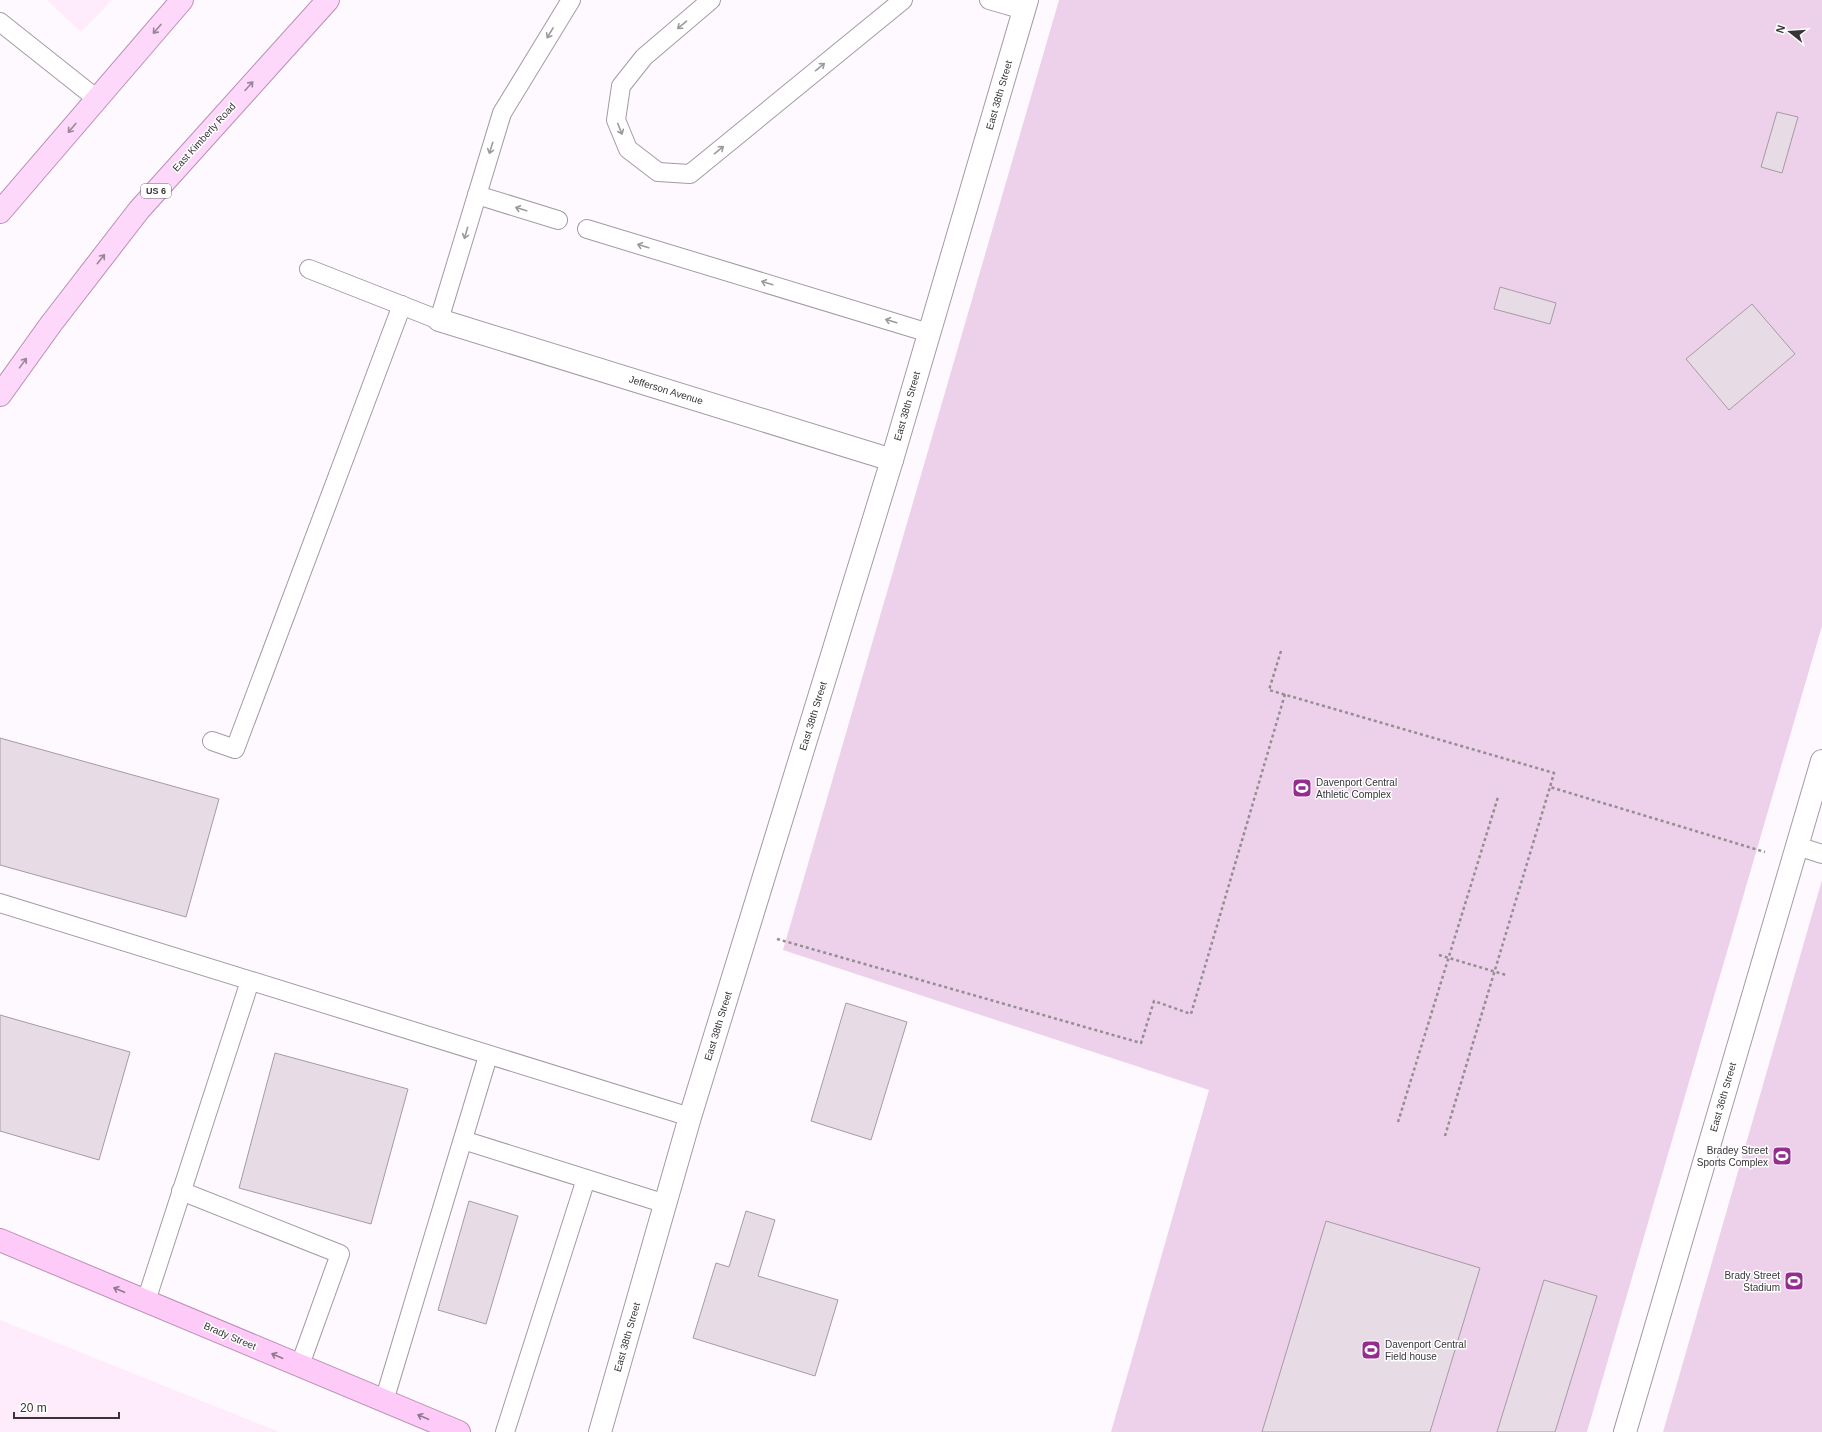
<svg xmlns="http://www.w3.org/2000/svg" width="1822" height="1432" font-family="Helvetica,sans-serif">
<style>
.built{fill:#feebfc}
.green{fill:#edd0e9}
.building{fill:#e7dbe5;stroke:#a69aa4}
.lines{fill:none;stroke-linecap:round;stroke-linejoin:round}
.service-casing{stroke:#a59aa4;stroke-width:20}
.minor-casing{stroke:#a59aa4;stroke-width:24}
.tertiary-casing{stroke:#a59aa4;stroke-width:24}
.primary-casing{stroke:#b88eb4;stroke-width:24}
.trunk-casing{stroke:#b88eb4;stroke-width:24}
.path{stroke:#928e92;stroke-width:2.5;stroke-dasharray:3 3;stroke-linecap:butt}
.service{stroke:#fff;stroke-width:18}
.minor{stroke:#fff;stroke-width:22}
.tertiary{stroke:#fff;stroke-width:22}
.primary{stroke:#fed8fa;stroke-width:22}
.trunk{stroke:#fecbf8;stroke-width:22}
.oneway{stroke:#9c9a9c}
.oneway2{stroke:#9b8699}
.oneway3{stroke:#91788e}
.labels{text-anchor:middle;dominant-baseline:central;stroke-width:3;stroke-linejoin:round;paint-order:stroke}
.shield{fill:#fff;stroke:#747174;stroke-width:1}
.shield-label{font-size:9px;font-weight:bold;fill:#383438}
.street-label{font-size:10px;fill:#383438;stroke:#fff}
.poi-label{font-size:10px;fill:#383438;stroke:#fff;text-anchor:start}
</style>
<rect width="100%" height="100%" fill="#fef9fe"/>
<g class="built">
<polygon points="47,0 112,0 81,32"/>
<polygon points="0,1320 279,1432 0,1432"/>
</g>
<g class="green">
<polygon points="1059,0 1822,0 1822,626 1587,1432 1111,1432 1209,1090 783,950"/>
<polygon points="1822,880 1822,1432 1663,1432"/>
</g>
<g class="building">
<polygon points="1777,112 1798,117 1782,173 1761,167"/>
<polygon points="1500,287 1556,303 1550,324 1494,309"/>
<polygon points="1752,304 1795,354 1729,410 1686,359"/>
<polygon points="0,738 219,799 186,917 0,865"/>
<polygon points="846,1003 907,1022 871,1140 811,1121"/>
<polygon points="0,1015 130,1052 99,1160 0,1131"/>
<polygon points="275,1053 408,1089 371,1224 239,1188"/>
<polygon points="469,1201 518,1216 486,1324 438,1310"/>
<polygon points="746,1211 775,1220 758,1276 838,1300 815,1376 693,1338 716,1263 729,1267"/>
<polygon points="1326,1221 1480,1268 1430,1432 1262,1432"/>
<polygon points="1544,1280 1597,1296 1555,1432 1497,1432"/>
</g>
<g class="lines">
<g class="service-casing">
<g id="service">
<polyline points="711,0 644,57 621,86 616,120 628,149 658,172 690,174 903,0"/>
<polyline points="989,0 1024,10"/>
<polyline points="0,22 97,99"/>
<polyline points="477,195 558,220"/>
<polyline points="587,229 929,333"/>
<polyline points="309,269 439,320 502,113 571,0"/>
<polyline points="212,741 235,749 402,305"/>
<polyline points="1797,846 1822,854"/>
<polyline points="0,903 690,1117"/>
<polyline points="463,1140 666,1204"/>
<polyline points="181,1191 340,1254 300,1365"/>
<polyline points="146,1301 250,981"/>
<polyline points="384,1401 488,1056"/>
<polyline points="505,1432 586,1179"/>
</g>
</g>
<g class="minor-casing">
<g id="minor">
<polyline points="439,320 892,460"/>
<polyline points="600,1432 690,1117 892,460 1027,0"/>
</g>
</g>
<g class="tertiary-casing">
<polyline id="tertiary" points="1625,1432 1822,761"/>
</g>
<g class="primary-casing">
<g id="primary">
<polyline points="0,212 182,0"/>
<polyline points="0,395 51,324 139,210 328,0"/>
</g>
</g>
<g class="trunk-casing">
<polyline id="trunk" points="0,1240 459,1432"/>
</g>
<g class="path">
<polyline points="1281,651 1269,690 1554,773 1550,787"/>
<polyline points="777,939 1141,1043 1154,1001 1191,1014 1285,694"/>
<polyline points="1439,955 1506,975"/>
<polyline points="1398,1122 1498,797"/>
<polyline points="1445,1136 1550,787 1765,852"/>
</g>
<use href="#service" class="service"/>
<use href="#minor" class="minor"/>
<use href="#tertiary" class="tertiary"/>
<use href="#primary" class="primary"/>
<use href="#trunk" class="trunk"/>
</g>
<defs><path id="oneway-shaft" d="M-6 0H5M1.5-3L5.5 0L1.5 3" fill="none" stroke-width="1.6" stroke-linecap="round" stroke-linejoin="round"/></defs>
<g class="oneway">
<use href="#oneway-shaft" transform="translate(682 25) rotate(140)"/>
<use href="#oneway-shaft" transform="translate(550 33) rotate(121)"/>
<use href="#oneway-shaft" transform="translate(820 67) rotate(-39)"/>
<use href="#oneway-shaft" transform="translate(620 129) rotate(68)"/>
<use href="#oneway-shaft" transform="translate(491 148) rotate(107)"/>
<use href="#oneway-shaft" transform="translate(719 150) rotate(-39)"/>
<use href="#oneway-shaft" transform="translate(521 209) rotate(-163)"/>
<use href="#oneway-shaft" transform="translate(466 233) rotate(106)"/>
<use href="#oneway-shaft" transform="translate(643 246) rotate(-163)"/>
<use href="#oneway-shaft" transform="translate(767 283) rotate(-163)"/>
<use href="#oneway-shaft" transform="translate(891 321) rotate(-163)"/>
</g>
<g class="oneway2">
<use href="#oneway-shaft" transform="translate(157 29) rotate(131)"/>
<use href="#oneway-shaft" transform="translate(249 86) rotate(-48)"/>
<use href="#oneway-shaft" transform="translate(72 128) rotate(130)"/>
<use href="#oneway-shaft" transform="translate(101 259) rotate(-52)"/>
<use href="#oneway-shaft" transform="translate(23 363) rotate(-54)"/>
</g>
<g class="oneway3">
<use href="#oneway-shaft" transform="translate(119 1290) rotate(-157)"/>
<use href="#oneway-shaft" transform="translate(277 1356) rotate(-157)"/>
<use href="#oneway-shaft" transform="translate(423 1417) rotate(-157)"/>
</g>
<defs>
<g id="stadium-square" transform="scale(1)"><rect x="-9" y="-9" width="18" height="18" rx="4" fill="#952c90" stroke="#fff"/><path d="M0-5a6.5 5 0 1 0 0 10a6.5 5 0 1 0 0-10ZM-3.5-1.8h7v3.6h-7Z" fill="#fff"/></g>
</defs>
<g fill-rule="evenodd">
<use href="#stadium-square" x="1302" y="788"/>
<use href="#stadium-square" x="1782" y="1156"/>
<use href="#stadium-square" x="1794" y="1281"/>
<use href="#stadium-square" x="1371" y="1350"/>
</g>
<g class="labels">
<rect class="shield" x="141" y="184" width="30" height="14" rx="3"/>
<g class="shield-label">
<text x="156" y="191">US 6</text>
</g>
<g class="street-label">
<text transform="translate(999 95) rotate(-74)">East 38th Street</text>
<text transform="translate(204 137) rotate(-48)">East Kimberly Road</text>
<text transform="translate(666 390) rotate(17)">Jefferson Avenue</text>
<text transform="translate(907 406) rotate(-74)">East 38th Street</text>
<text transform="translate(813 716) rotate(-73)">East 38th Street</text>
<text transform="translate(718 1026) rotate(-73)">East 38th Street</text>
<text transform="translate(1723 1097) rotate(-74)">East 36th Street</text>
<text transform="translate(230 1336) rotate(23)">Brady Street</text>
<text transform="translate(627 1337) rotate(-74)">East 38th Street</text>
</g>
<g class="poi-label">
<text x="1316" y="782">Davenport Central<tspan x="1316" dy="12">Athletic Complex</tspan></text>
<text x="1768" y="1150" text-anchor="end">Bradey Street<tspan x="1768" dy="12">Sports Complex</tspan></text>
<text x="1780" y="1275" text-anchor="end">Brady Street<tspan x="1780" dy="12">Stadium</tspan></text>
<text x="1385" y="1344">Davenport Central<tspan x="1385" dy="12">Field house</tspan></text>
</g>
</g>
<g transform="translate(1790 32) rotate(287)" stroke="#ffffff" stroke-width="3" paint-order="stroke">
<path d="M0-3L7 15L0 10L-7 15Z" fill="#383438"/>
<text y="-6" font-size="11" font-weight="bold" text-anchor="middle" fill="#383438">N</text>
</g>
<path d="M14 1412v6h105v-6" fill="none" stroke="#383438" stroke-width="2"/>
<text x="20" y="1412" font-size="12" fill="#383438" stroke="#ffffff" stroke-width="3" paint-order="stroke">20 m</text>
</svg>
